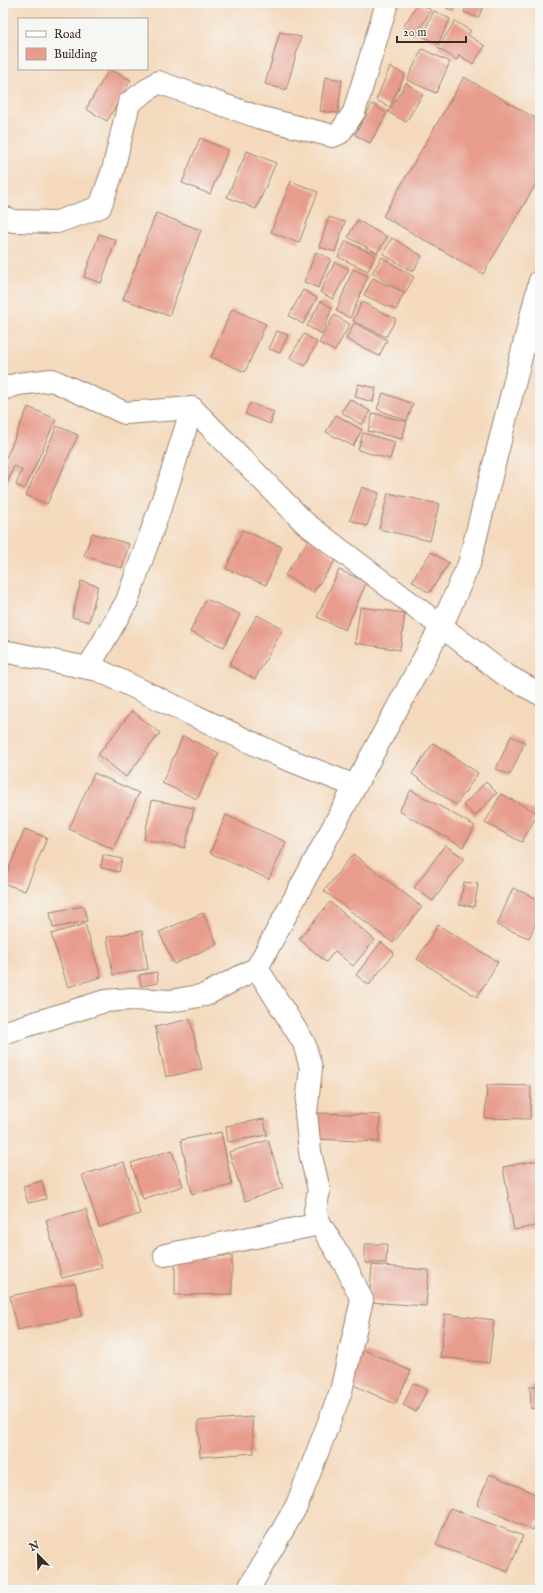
<svg xmlns="http://www.w3.org/2000/svg" width="543" height="1593" font-family="'IM FELL English',serif">
<style>
.building{fill:#e79c8c}
.lines{fill:none;stroke-linecap:round;stroke-linejoin:round}
.street-casing{stroke:#98826d;stroke-width:24}
.street{stroke:#fff;stroke-width:22}
</style>
<rect width="100%" height="100%" fill="#f6f6f2"/>
<filter id="ink" filterUnits="userSpaceOnUse"><feTurbulence type="fractalNoise" baseFrequency=".025" numOctaves="2"/><feDisplacementMap in="SourceGraphic" scale="8" xChannelSelector="R" yChannelSelector="G"/><feConvolveMatrix kernelMatrix="1 2 1 2 8 2 1 2 1" color-interpolation-filters="sRGB"/></filter>
<filter id="wash" filterUnits="userSpaceOnUse"><feTurbulence type="fractalNoise" baseFrequency=".012" numOctaves="4" result="noise"/><feDisplacementMap in="SourceGraphic" scale="16" xChannelSelector="R" yChannelSelector="G"/><feGaussianBlur stdDeviation="0.9" result="paint"/><feColorMatrix in="noise" values="0 0 0 0 0 0 0 0 0 0 0 0 0 0 0 0 0 1.4 0 .05"/><feComposite in="paint" operator="in"/></filter>
<g filter="url(#wash)">
<rect width="100%" height="100%" fill="#f4d9bc"/>
<g id="blocks">
<g class="building">
<polygon points="418,3 431,10 416,35 403,27"/>
<polygon points="438,3 456,3 452,11"/>
<polygon points="468,3 485,3 478,18 464,12"/>
<polygon points="434,11 450,19 438,44 422,36"/>
<polygon points="455,21 471,31 468,35 485,46 473,64 459,55 457,60 438,48"/>
<polygon points="280,32 301,37 286,90 265,84"/>
<polygon points="422,49 450,62 436,93 407,80"/>
<polygon points="390,67 405,74 390,107 376,100"/>
<polygon points="109,69 131,80 107,121 86,109"/>
<polygon points="325,77 342,80 338,113 320,111"/>
<polygon points="464,77 540,121 540,177 483,274 383,216"/>
<polygon points="406,83 423,94 406,122 388,112"/>
<polygon points="372,104 387,113 370,143 355,135"/>
<polygon points="200,138 228,150 210,194 182,183"/>
<polygon points="247,151 276,163 256,209 227,197"/>
<polygon points="291,181 318,192 299,243 271,232"/>
<polygon points="156,213 201,230 169,316 123,299"/>
<polygon points="329,217 345,222 335,252 319,247"/>
<polygon points="357,220 387,237 377,253 348,237"/>
<polygon points="99,234 116,240 101,283 84,277"/>
<polygon points="392,238 422,256 413,272 383,254"/>
<polygon points="346,241 375,255 368,271 338,257"/>
<polygon points="316,252 331,259 318,288 304,282"/>
<polygon points="382,257 414,277 405,293 372,273"/>
<polygon points="335,262 349,269 333,299 320,292"/>
<polygon points="353,269 368,276 350,318 336,311"/>
<polygon points="373,278 404,293 396,310 364,295"/>
<polygon points="303,290 317,298 303,324 289,316"/>
<polygon points="321,301 332,308 322,334 307,326"/>
<polygon points="362,302 396,319 386,337 353,321"/>
<polygon points="232,309 266,324 245,372 211,357"/>
<polygon points="334,315 350,324 335,351 319,343"/>
<polygon points="354,323 387,340 379,356 346,339"/>
<polygon points="277,331 288,335 280,353 269,349"/>
<polygon points="304,334 317,342 305,366 290,357"/>
<polygon points="358,384 376,388 373,402 355,397"/>
<polygon points="383,393 413,404 407,421 377,409"/>
<polygon points="350,399 370,411 362,425 341,412"/>
<polygon points="250,403 274,412 270,424 245,414"/>
<polygon points="28,407 56,419 25,489 16,485 22,470 14,466 7,484 3,482 3,465"/>
<polygon points="373,413 407,422 402,439 368,431"/>
<polygon points="336,415 362,430 353,446 326,432"/>
<polygon points="57,426 78,435 47,504 26,495"/>
<polygon points="363,433 395,442 390,459 358,450"/>
<polygon points="362,487 379,493 367,526 350,520"/>
<polygon points="388,493 439,504 430,541 379,529"/>
<polygon points="242,530 282,547 266,585 226,569"/>
<polygon points="92,533 129,544 122,568 84,556"/>
<polygon points="309,539 337,558 313,593 285,575"/>
<polygon points="431,552 449,563 429,593 412,581"/>
<polygon points="339,570 367,582 345,630 317,617"/>
<polygon points="81,581 98,586 89,622 72,617"/>
<polygon points="206,599 240,614 224,647 190,632"/>
<polygon points="360,607 405,613 400,650 355,643"/>
<polygon points="257,615 283,629 255,679 229,665"/>
<polygon points="132,711 160,733 126,777 98,755"/>
<polygon points="183,736 219,753 197,799 162,783"/>
<polygon points="511,736 525,742 510,775 496,769"/>
<polygon points="433,743 478,773 456,805 412,774"/>
<polygon points="94,773 139,793 113,849 69,829"/>
<polygon points="486,782 497,793 475,816 463,805"/>
<polygon points="411,790 475,826 463,847 399,811"/>
<polygon points="501,794 538,813 522,842 485,823"/>
<polygon points="152,800 194,808 185,848 144,839"/>
<polygon points="226,815 286,842 269,879 210,853"/>
<polygon points="25,829 47,838 25,891 3,883"/>
<polygon points="445,845 464,858 433,901 414,888"/>
<polygon points="353,854 422,907 393,943 324,891"/>
<polygon points="103,855 122,859 119,872 101,868"/>
<polygon points="464,882 478,884 474,907 460,905"/>
<polygon points="513,888 540,900 540,914 529,938 497,925"/>
<polygon points="330,902 375,940 353,966 335,951 326,962 299,939"/>
<polygon points="84,906 87,921 53,928 50,912"/>
<polygon points="203,913 217,944 174,964 159,932"/>
<polygon points="85,924 101,977 68,987 51,934"/>
<polygon points="438,925 498,962 477,997 417,959"/>
<polygon points="142,931 148,969 113,975 107,937"/>
<polygon points="381,942 394,953 369,985 356,975"/>
<polygon points="157,972 158,983 141,986 139,975"/>
<polygon points="190,1019 202,1069 166,1077 155,1027"/>
<polygon points="487,1085 531,1086 530,1119 485,1118"/>
<polygon points="317,1113 380,1115 379,1142 316,1139"/>
<polygon points="264,1119 267,1135 228,1142 226,1126"/>
<polygon points="221,1132 232,1185 192,1194 181,1140"/>
<polygon points="268,1140 283,1188 245,1201 229,1152"/>
<polygon points="172,1150 183,1186 143,1199 131,1163"/>
<polygon points="540,1160 540,1225 514,1230 503,1167"/>
<polygon points="124,1162 140,1214 99,1227 82,1175"/>
<polygon points="42,1181 46,1199 28,1203 23,1186"/>
<polygon points="86,1209 102,1268 62,1278 46,1220"/>
<polygon points="365,1244 387,1244 386,1263 365,1263"/>
<polygon points="175,1256 232,1256 232,1294 175,1295"/>
<polygon points="372,1265 429,1270 426,1306 369,1302"/>
<polygon points="75,1283 82,1316 17,1330 10,1296"/>
<polygon points="445,1314 494,1320 489,1363 440,1357"/>
<polygon points="364,1350 411,1371 395,1404 349,1383"/>
<polygon points="413,1383 427,1390 416,1412 403,1405"/>
<polygon points="530,1386 540,1386 540,1408 531,1409"/>
<polygon points="252,1417 254,1453 200,1457 198,1421"/>
<polygon points="490,1474 540,1496 540,1515 533,1530 477,1505"/>
<polygon points="450,1508 523,1536 508,1572 436,1545"/>
</g>
</g>
</g>
<g filter="url(#ink)">
<use href="#blocks" fill-opacity="0" stroke="#98826d" stroke-width="1"/>
<g class="lines">
<g class="street-casing">
<g id="street">
<polyline points="3,217 13,221 57,222 100,207 113,170 129,103 158,82 258,117 333,136 340,133 354,112 387,3"/>
<polyline points="3,389 18,384 52,380 125,413 192,408"/>
<polyline points="3,651 98,670 282,757 355,786"/>
<polyline points="88,668 127,601 167,488 192,408 305,523 504,674 540,694"/>
<polyline points="3,1033 105,1001 132,999 170,1001 205,995 257,968 441,627 469,564 540,281"/>
<polyline points="165,1255 320,1224"/>
<polyline points="248,1590 297,1505 341,1391 362,1300 347,1268 320,1224 315,1211 319,1190 310,1152 306,1113 311,1068 304,1043 257,968"/>
</g>
</g>
<use href="#street" class="street"/>
</g>
</g>
<rect width="543" height="1593" fill="none" stroke="#f6f6f2" stroke-width="16"/>
<rect x="18" y="18" width="130" height="52" fill="#f6f6f2" stroke="#aba49d"/>
<rect x="26" y="31" width="20" height="6" fill="#ffffff" stroke="#aba49d"/>
<text x="54" y="38" font-size="12" fill="#3b2a1e">Road</text>
<rect x="26" y="48" width="20" height="12" fill="#e79c8c" stroke="#aba49d"/>
<text x="54" y="58" font-size="12" fill="#3b2a1e">Building</text>
<g transform="translate(38 1555) rotate(337)" stroke="#f6f6f2" stroke-width="3" paint-order="stroke">
<path d="M0-3L7 15L0 10L-7 15Z" fill="#3b2a1e"/>
<text y="-6" font-size="11" font-weight="bold" text-anchor="middle" fill="#3b2a1e">N</text>
</g>
<path d="M397 36v6h69v-6" fill="none" stroke="#3b2a1e" stroke-width="2"/>
<text x="403" y="36" font-size="12" fill="#3b2a1e" stroke="#f6f6f2" stroke-width="3" paint-order="stroke">20 m</text>
</svg>
